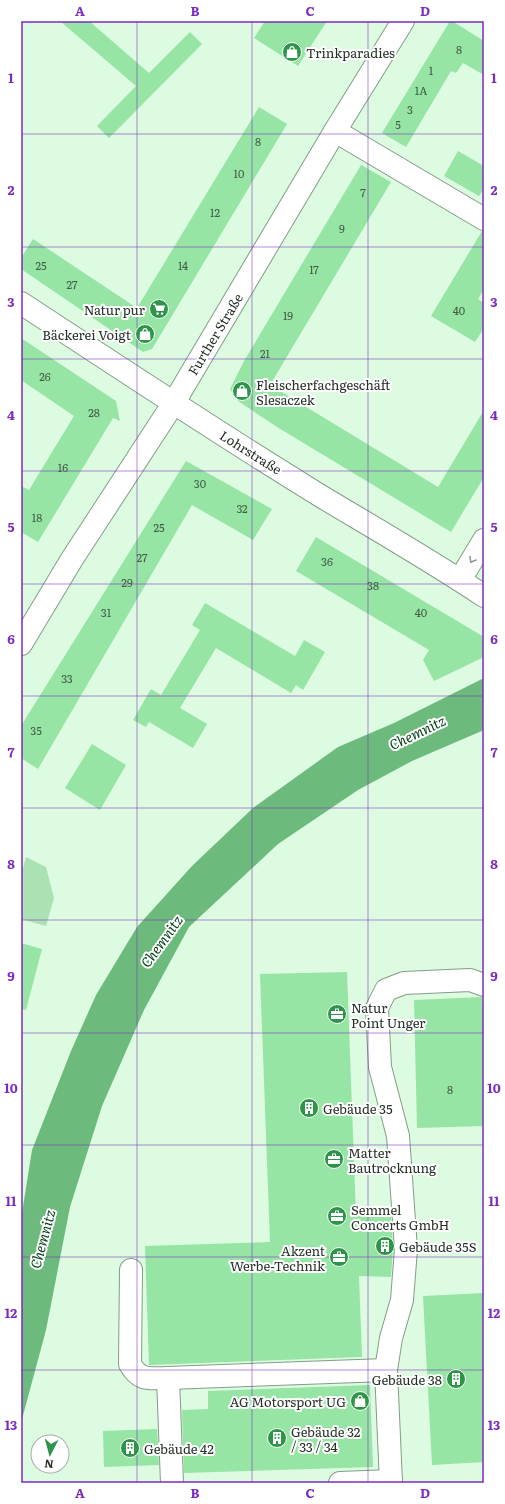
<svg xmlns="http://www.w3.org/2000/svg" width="505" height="1504" font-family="Literata,serif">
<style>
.green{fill:#abe2b3}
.water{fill:#6dbb7c}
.building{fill:#96e5a4}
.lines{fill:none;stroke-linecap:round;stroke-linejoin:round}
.minor-casing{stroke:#829e86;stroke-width:24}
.minor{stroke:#fff;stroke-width:22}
.oneway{stroke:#929893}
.grid{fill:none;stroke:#7b2cbf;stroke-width:1;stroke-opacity:0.55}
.labels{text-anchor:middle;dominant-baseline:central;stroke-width:4;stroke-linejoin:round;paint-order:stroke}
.number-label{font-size:11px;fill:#415e46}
.poi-label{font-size:13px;fill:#253127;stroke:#fff;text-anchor:start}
.street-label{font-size:13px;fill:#253127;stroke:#fff}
.water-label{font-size:14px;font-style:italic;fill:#054219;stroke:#fff}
.neatline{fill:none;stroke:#7b2cbf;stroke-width:1.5}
.grid-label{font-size:13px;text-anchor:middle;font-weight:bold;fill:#7b2cbf}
</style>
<rect width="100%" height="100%" fill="#ddfbe1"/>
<polygon class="green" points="26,857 46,867 54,898 46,926 21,919 21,875"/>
<polygon class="water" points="484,678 484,730 412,761 358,790 278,844 189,927 144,1010 102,1106 70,1207 46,1330 21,1423 21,1219 32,1150 71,1051 96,995 137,927 192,866 253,808 338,747 394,723"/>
<g class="building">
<polygon points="60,21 89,21 149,73 190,32 202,44 109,138 97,126 136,86"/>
<polygon points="265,21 327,21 298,66 254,38"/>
<polygon points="450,21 452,21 484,41 484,75 463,63 456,73 451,71 406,147 382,133"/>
<polygon points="259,107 287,124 152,349 143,352 21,269 21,258 33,239 137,308"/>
<polygon points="458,151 484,166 484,188 479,196 444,176"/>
<polygon points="361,165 391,182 270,385 438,487 484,410 484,477 451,532 277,427 238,401 230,389 244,361"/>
<polygon points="482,231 484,231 484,289 478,299 484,303 484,328 475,342 431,316"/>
<polygon points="21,338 116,401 120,421 113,418 38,542 21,532 21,486 29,490 74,416 21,380"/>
<polygon points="186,461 272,509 253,540 192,505 38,769 21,758 21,726"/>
<polygon points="316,537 484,637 484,657 434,681 423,660 429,650 296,571"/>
<polygon points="205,603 295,656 304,640 325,652 303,690 296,685 291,693 216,648 180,708 207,724 193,748 149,722 146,727 133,720 151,689 161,695 200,630 192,625"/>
<polygon points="92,744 126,765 100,810 65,788"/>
<polygon points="21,943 42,949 26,1010 21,1009"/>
<polygon points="347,972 356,1216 391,1215 393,1249 391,1277 359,1276 362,1357 149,1365 145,1246 270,1242 260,974"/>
<polygon points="482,997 484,1021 484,1126 417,1128 414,1000"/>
<polygon points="484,1293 484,1462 432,1465 423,1296"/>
<polygon points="370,1385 373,1467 184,1473 182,1410 208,1409 208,1391"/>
<polygon points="157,1429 159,1465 104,1467 103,1431"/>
</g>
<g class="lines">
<g class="minor-casing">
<g id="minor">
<polyline points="335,131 484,219"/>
<path d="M21,303C120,368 218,433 319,495C374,528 430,560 484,596"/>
<polyline points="460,580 484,540"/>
<polyline points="21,644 72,559 173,404 335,131 403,21"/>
<path d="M131,1270L130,1364C140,1382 150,1378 168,1378L386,1370"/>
<polyline points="168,1378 172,1483"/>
<polyline points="340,1483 391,1481"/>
<polyline points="391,1483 386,1370 391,1338 402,1300 406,1249 398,1136 380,1067 377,1008 386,990 404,983 470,980 484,985"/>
</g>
</g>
<use href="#minor" class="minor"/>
</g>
<defs><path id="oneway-chevron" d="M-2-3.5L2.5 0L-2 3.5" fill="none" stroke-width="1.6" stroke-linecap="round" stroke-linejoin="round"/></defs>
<use class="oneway" href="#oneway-chevron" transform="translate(472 560) rotate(120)"/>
<path class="grid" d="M137,21V1483M252,21V1483M368,21V1483M21,134H484M21,247H484M21,359H484M21,471H484M21,584H484M21,696H484M21,808H484M21,920H484M21,1033H484M21,1145H484M21,1257H484M21,1370H484"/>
<defs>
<g id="shop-disc" transform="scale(1)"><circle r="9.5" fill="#2d944a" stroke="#fff"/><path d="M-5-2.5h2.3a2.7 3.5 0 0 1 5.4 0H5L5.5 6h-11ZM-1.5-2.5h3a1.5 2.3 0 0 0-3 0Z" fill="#fff"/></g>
<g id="supermarket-disc" transform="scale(1)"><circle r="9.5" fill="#2d944a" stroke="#fff"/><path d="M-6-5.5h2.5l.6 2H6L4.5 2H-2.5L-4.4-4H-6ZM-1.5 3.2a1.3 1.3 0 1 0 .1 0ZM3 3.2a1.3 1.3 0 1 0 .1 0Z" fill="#fff"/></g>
<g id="office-disc" transform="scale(1)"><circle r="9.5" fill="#2d944a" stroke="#fff"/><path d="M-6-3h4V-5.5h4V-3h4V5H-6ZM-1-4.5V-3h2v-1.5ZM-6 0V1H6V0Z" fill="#fff"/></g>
<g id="building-disc" transform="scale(1)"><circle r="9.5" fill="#2d944a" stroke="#fff"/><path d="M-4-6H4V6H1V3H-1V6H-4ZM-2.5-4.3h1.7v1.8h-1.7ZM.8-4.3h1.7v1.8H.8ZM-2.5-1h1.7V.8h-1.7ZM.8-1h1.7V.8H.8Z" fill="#fff"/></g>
</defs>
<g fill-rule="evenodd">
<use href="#shop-disc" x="292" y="52"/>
<use href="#supermarket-disc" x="159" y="309"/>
<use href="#shop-disc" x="145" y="334"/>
<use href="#shop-disc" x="242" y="391"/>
<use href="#office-disc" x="337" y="1014"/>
<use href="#building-disc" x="309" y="1108"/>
<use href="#office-disc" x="334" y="1159"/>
<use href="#office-disc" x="337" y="1216"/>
<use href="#building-disc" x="385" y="1246"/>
<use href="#office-disc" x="339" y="1257"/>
<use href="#building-disc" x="456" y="1379"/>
<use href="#shop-disc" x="360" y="1401"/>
<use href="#building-disc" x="277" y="1438"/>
<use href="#building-disc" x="130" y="1448"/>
</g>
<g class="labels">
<g class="number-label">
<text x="459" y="49">8</text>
<text x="431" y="70">1</text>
<text x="421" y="90">1A</text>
<text x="410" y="109">3</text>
<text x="398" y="124">5</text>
<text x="258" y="141">8</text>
<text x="239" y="173">10</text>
<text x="363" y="192">7</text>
<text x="215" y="212">12</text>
<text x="342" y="228">9</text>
<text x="41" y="265">25</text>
<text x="183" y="265">14</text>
<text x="314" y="269">17</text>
<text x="72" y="284">27</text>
<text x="459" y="310">40</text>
<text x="288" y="315">19</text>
<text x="265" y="353">21</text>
<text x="45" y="376">26</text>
<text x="94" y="412">28</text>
<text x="63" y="467">16</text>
<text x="200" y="483">30</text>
<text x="242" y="508">32</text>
<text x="37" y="517">18</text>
<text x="159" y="527">25</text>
<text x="142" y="557">27</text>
<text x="327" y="561">36</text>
<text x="127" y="582">29</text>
<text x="373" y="585">38</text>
<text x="106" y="612">31</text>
<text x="421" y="612">40</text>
<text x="67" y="678">33</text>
<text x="36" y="730">35</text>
<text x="450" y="1089">8</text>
</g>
<g class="poi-label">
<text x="306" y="52">Trinkparadies</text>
<text x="145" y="309" text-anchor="end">Natur pur</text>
<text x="131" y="334" text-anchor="end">Bäckerei Voigt</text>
<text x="256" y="384">Fleischerfachgeschäft<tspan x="256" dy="15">Slesaczek</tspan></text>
<text x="351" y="1007">Natur<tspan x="351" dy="15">Point Unger</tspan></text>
<text x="323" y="1108">Gebäude 35</text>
<text x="348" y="1152">Matter<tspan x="348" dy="15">Bautrocknung</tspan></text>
<text x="351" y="1209">Semmel<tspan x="351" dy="15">Concerts GmbH</tspan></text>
<text x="399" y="1246">Gebäude 35S</text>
<text x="325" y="1250" text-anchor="end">Akzent<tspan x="325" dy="15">Werbe-Technik</tspan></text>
<text x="442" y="1379" text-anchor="end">Gebäude 38</text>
<text x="346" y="1401" text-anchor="end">AG Motorsport UG</text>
<text x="291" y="1431">Gebäude 32<tspan x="291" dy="15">/ 33 / 34</tspan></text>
<text x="144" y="1448">Gebäude 42</text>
</g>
<g class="street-label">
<text transform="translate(215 334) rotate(-59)">Further Straße</text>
<text transform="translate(251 452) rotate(32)">Lohrstraße</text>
</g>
<g class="water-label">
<text transform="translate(417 732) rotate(-26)">Chemnitz</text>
<text transform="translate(161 941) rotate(-54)">Chemnitz</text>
<text transform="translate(42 1239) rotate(-75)">Chemnitz</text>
</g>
</g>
<rect width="505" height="1504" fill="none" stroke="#ffffff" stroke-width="44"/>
<g transform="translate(50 1454) rotate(186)"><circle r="19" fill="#ffffff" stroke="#a8ada9"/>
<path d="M0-3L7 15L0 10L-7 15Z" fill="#2d944a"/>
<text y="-6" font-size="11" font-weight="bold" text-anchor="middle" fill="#253127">N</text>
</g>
<rect x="22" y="22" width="461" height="1460" class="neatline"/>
<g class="grid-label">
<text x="80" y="16">A</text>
<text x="195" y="16">B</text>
<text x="310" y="16">C</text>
<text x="425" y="16">D</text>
<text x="11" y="83">1</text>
<text x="494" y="83">1</text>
<text x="11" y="195">2</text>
<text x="494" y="195">2</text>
<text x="11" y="307">3</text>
<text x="494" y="307">3</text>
<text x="11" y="420">4</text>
<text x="494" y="420">4</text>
<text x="11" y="532">5</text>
<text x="494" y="532">5</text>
<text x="11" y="644">6</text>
<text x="494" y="644">6</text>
<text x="11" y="757">7</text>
<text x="494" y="757">7</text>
<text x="11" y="869">8</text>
<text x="494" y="869">8</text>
<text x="11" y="981">9</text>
<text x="494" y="981">9</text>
<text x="11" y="1093">10</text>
<text x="494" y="1093">10</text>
<text x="11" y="1206">11</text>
<text x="494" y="1206">11</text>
<text x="11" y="1318">12</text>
<text x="494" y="1318">12</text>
<text x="11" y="1430">13</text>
<text x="494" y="1430">13</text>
<text x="80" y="1498">A</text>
<text x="195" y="1498">B</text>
<text x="310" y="1498">C</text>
<text x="425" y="1498">D</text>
</g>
</svg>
